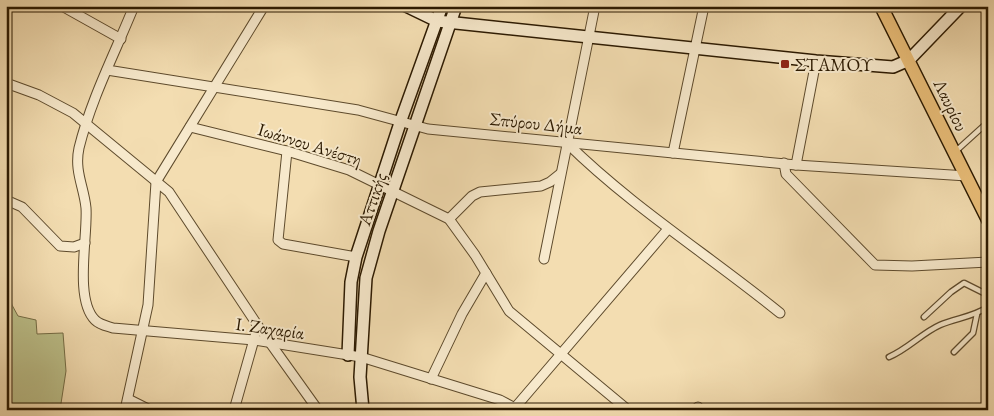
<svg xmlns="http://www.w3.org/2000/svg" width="994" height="416" font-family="'EB Garamond',serif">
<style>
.grass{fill:#bcc08a;stroke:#746c45}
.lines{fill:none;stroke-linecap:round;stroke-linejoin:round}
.lane-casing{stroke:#5d4a2c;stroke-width:7}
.street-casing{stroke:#5d4a2c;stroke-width:11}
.secondary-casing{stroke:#2b1900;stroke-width:14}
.primary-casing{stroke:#2b1900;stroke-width:15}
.lane{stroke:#f7e9cc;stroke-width:4.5}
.street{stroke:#f7e9cc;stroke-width:9}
.secondary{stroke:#f7e9cc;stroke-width:11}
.primary{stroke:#eabe78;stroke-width:12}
.poi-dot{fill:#8f2418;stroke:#f7e9cc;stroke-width:2}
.labels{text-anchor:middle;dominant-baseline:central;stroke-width:4;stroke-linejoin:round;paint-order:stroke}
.poi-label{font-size:18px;fill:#2b1900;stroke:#f7e9cc;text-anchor:start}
.street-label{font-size:18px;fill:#2b1900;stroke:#f7e9cc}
</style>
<rect width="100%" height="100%" fill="#f3ddb1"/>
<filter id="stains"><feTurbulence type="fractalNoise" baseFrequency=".004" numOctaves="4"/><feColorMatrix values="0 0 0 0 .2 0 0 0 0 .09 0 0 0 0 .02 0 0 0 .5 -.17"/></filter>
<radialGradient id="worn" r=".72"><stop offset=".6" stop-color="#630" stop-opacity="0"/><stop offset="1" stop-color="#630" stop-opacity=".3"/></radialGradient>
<polygon class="grass" points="6,281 12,305 18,316 36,320 37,334 63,333 66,371 60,410 6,410"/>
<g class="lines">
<g class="lane-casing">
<g id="lane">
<polyline points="956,151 988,122"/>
<polyline points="924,317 951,292 964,283 984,293 988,299"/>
<polyline points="954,352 973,333 977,314"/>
<path d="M889,357C908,349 922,333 940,325C956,318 973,317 988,307"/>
</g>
</g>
<g class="street-casing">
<g id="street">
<polyline points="62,6 121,39"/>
<path d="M134,6C115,53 91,99 79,148C74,171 84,187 86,208C88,236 74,299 95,320C100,325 107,326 113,328L254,340L361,357L500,400L515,408"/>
<polyline points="107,70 358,110 428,129 796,165 967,176"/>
<polyline points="6,83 39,95 73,113 169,192 258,326 318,410"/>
<polyline points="190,127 287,151 349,170 449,219 475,255 509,311 628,410"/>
<path d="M567,143C632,207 710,256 780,313"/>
<polyline points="287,151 278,240 283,244 356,257"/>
<polyline points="673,153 704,6"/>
<polyline points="784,163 786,174 875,265 912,266 988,262"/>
<polyline points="796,165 816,61"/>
<polyline points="6,200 22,207 60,246 74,247 85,243"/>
<polyline points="449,219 472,196 480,192 541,186 550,182 560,174"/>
<polyline points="544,259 595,6"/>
<polyline points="431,379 462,314 486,273"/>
<polyline points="128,399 150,410"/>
<polyline points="125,410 148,305 156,182 264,6"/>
<polyline points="234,410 255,336"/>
<polyline points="513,410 668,229"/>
<polyline points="695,410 698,407"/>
</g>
</g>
<g class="secondary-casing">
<g id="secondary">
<polyline points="406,6 437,21 816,61 893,67 909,60 961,6"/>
<polyline points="348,355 351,282 356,257 401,120 442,6"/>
<polyline points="363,410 360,377 366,278 379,231 456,6"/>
</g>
</g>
<g class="primary-casing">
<polyline id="primary" points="881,6 988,220"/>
</g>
<use href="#lane" class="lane"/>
<use href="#street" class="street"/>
<use href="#secondary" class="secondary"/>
<use href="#primary" class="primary"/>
</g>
<rect class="poi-dot" x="780" y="59" width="10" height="10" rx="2.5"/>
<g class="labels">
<g class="poi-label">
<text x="795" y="64">ΣΤΑΜΟΥ</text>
</g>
<g class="street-label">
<text transform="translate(951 105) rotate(64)">Λαυρίου</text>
<text transform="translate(536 123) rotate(6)">Σπύρου Δήμα</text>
<text transform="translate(310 144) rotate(17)">Ιωάννου Ανέστη</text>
<text transform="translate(372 199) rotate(-71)">Αττικής</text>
<text transform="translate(270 328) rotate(8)">Ι. Ζαχαρία</text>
</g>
</g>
<rect width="994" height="416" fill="none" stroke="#f3ddb1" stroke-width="25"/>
<rect x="8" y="8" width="979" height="401" fill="none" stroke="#2b1900" stroke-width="2.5"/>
<rect x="12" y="12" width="969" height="391" fill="none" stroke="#2b1900"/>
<rect width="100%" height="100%" filter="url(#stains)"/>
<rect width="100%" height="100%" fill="url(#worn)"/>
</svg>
